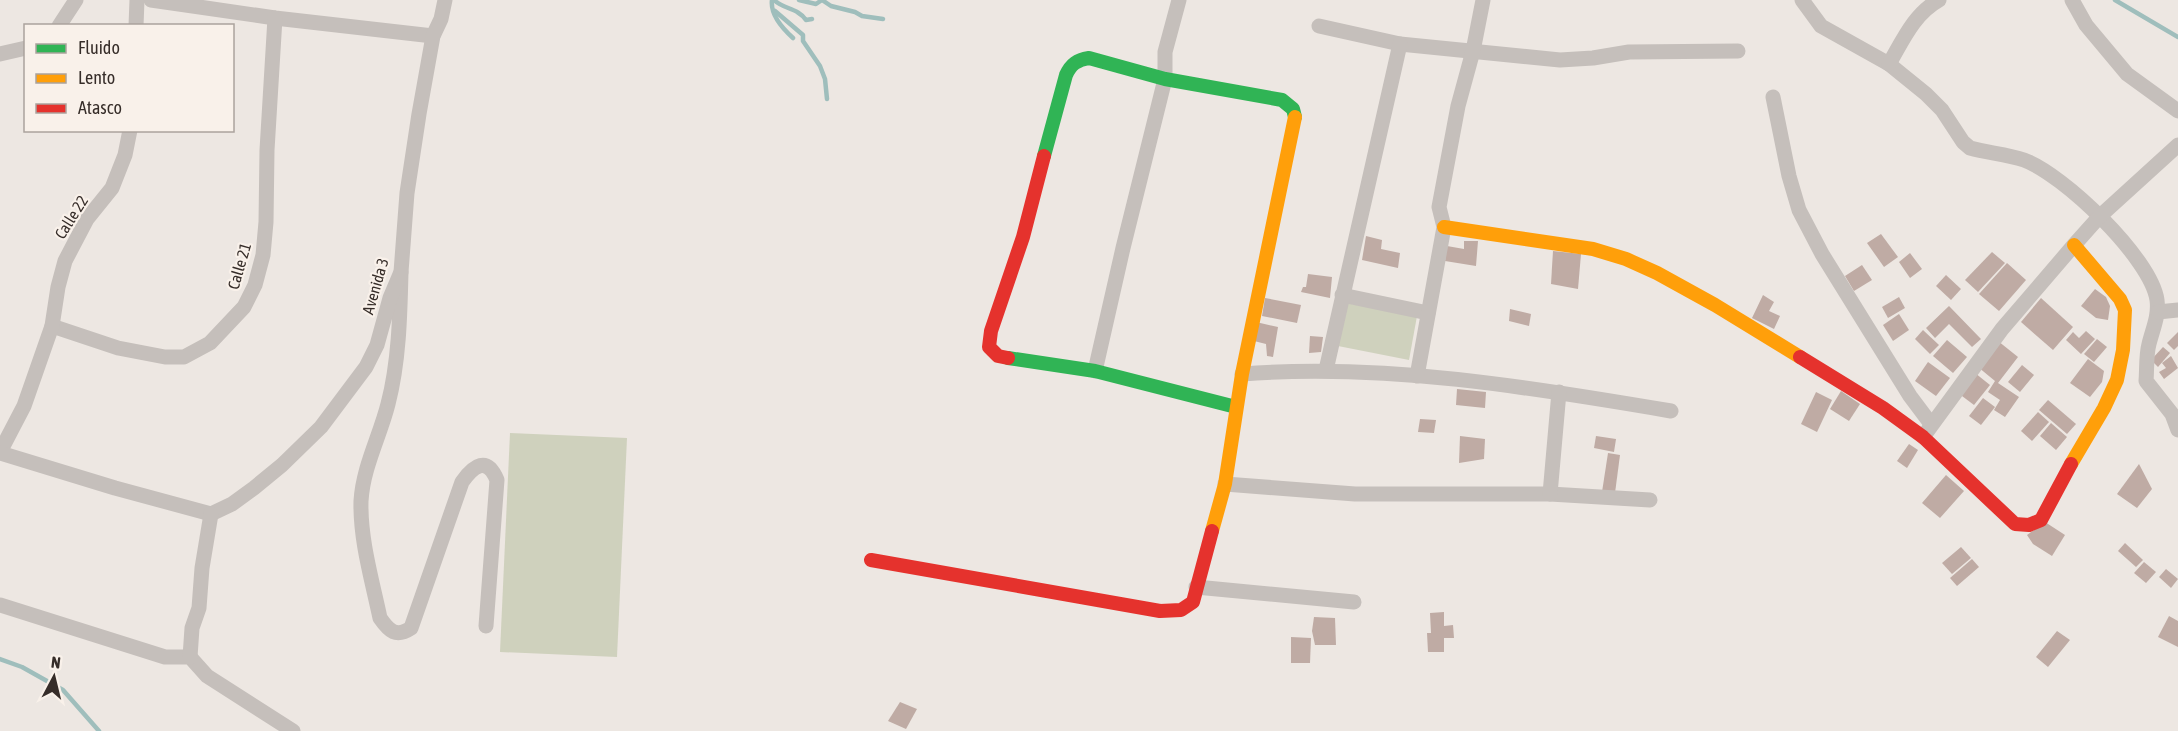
<svg xmlns="http://www.w3.org/2000/svg" width="2178" height="731" font-family="'Asap Condensed',sans-serif">
<style>
.green{fill:#cfd1bd}
.lines{fill:none;stroke-linecap:round;stroke-linejoin:round}
.stream{stroke:#9fbebc;stroke-width:4.5}
.building{fill:#bfaba4}
.street{stroke:#c5bfbb;stroke-width:15}
.fast{stroke:#30b455;stroke-width:14}
.slow{stroke:#ff9f0a;stroke-width:14}
.jam{stroke:#e5322d;stroke-width:14}
.labels{text-anchor:middle;dominant-baseline:central;stroke-width:4.5;stroke-linejoin:round;paint-order:stroke}
.street-label{font-size:16px;fill:#362d29;stroke:#f9f1ea}
</style>
<rect width="100%" height="100%" fill="#ede7e2"/>
<g class="green">
<polygon points="1346,303 1417,316 1409,360 1338,346"/>
<polygon points="510,433 627,438 617,657 500,652"/>
</g>
<g class="lines">
<g class="stream">
<path d="M772,0C770,15 783,29 793,38"/>
<path d="M774,0C783,9 798,8 806,20L812,19"/>
<polyline points="799,0 816,4 822,0 831,6 855,12 862,16 883,19"/>
<polyline points="2115,0 2178,37"/>
<polyline points="775,11 803,35 803,41 820,66 825,79 827,99"/>
<polyline points="0,659 22,667 63,690 99,731"/>
</g>
</g>
<g class="building">
<polygon points="1881,234 1898,257 1884,267 1867,243"/>
<polygon points="1366,236 1382,240 1381,249 1400,253 1398,268 1362,260"/>
<polygon points="1464,241 1478,241 1476,266 1445,261 1447,246 1464,249"/>
<polygon points="1553,251 1581,254 1578,289 1551,284"/>
<polygon points="1992,252 2005,263 1978,292 1965,280"/>
<polygon points="1910,253 1922,269 1910,278 1899,262"/>
<polygon points="2007,263 2026,280 1999,311 1979,294"/>
<polygon points="1862,265 1872,280 1854,291 1845,276"/>
<polygon points="1308,274 1332,277 1330,298 1301,292 1303,287 1306,287"/>
<polygon points="1946,275 1961,289 1951,300 1936,286"/>
<polygon points="2095,289 2106,297 2110,306 2108,320 2096,318 2081,306"/>
<polygon points="1763,295 1774,302 1769,311 1780,316 1774,329 1752,318"/>
<polygon points="1899,297 1905,308 1888,318 1882,307"/>
<polygon points="1265,298 1301,305 1297,323 1262,316"/>
<polygon points="2041,298 2073,327 2053,350 2021,322"/>
<polygon points="1949,306 1981,339 1972,347 1949,324 1935,338 1926,328"/>
<polygon points="1510,309 1531,314 1529,326 1509,321"/>
<polygon points="1899,314 1909,330 1893,341 1883,325"/>
<polygon points="1256,322 1278,327 1273,357 1267,356 1266,344 1254,341"/>
<polygon points="1923,330 1939,345 1930,354 1915,339"/>
<polygon points="2086,331 2095,339 2081,354 2066,340 2073,332 2079,338"/>
<polygon points="2178,332 2178,346 2174,350 2167,343"/>
<polygon points="1310,336 1323,337 1321,352 1309,353"/>
<polygon points="2097,339 2107,347 2094,362 2084,354"/>
<polygon points="1947,340 1967,357 1953,373 1933,356"/>
<polygon points="1998,341 2018,357 1998,383 2019,397 2005,417 1994,410 2000,400 1988,392 1995,381 1978,367"/>
<polygon points="2163,347 2170,353 2158,367 2151,360"/>
<polygon points="2171,356 2178,368 2164,379 2159,372 2166,368 2162,363"/>
<polygon points="2088,359 2104,371 2102,382 2090,397 2070,383"/>
<polygon points="1928,362 1950,378 1936,396 1915,381"/>
<polygon points="2022,365 2034,375 2020,392 2008,382"/>
<polygon points="1975,373 1990,385 1974,405 1958,393"/>
<polygon points="1457,389 1486,392 1485,408 1456,405"/>
<polygon points="1841,391 1860,404 1849,421 1830,409"/>
<polygon points="1816,392 1832,400 1817,432 1801,424"/>
<polygon points="1983,398 1995,407 1981,425 1969,416"/>
<polygon points="2048,400 2076,424 2067,434 2039,410"/>
<polygon points="2038,412 2049,422 2032,441 2021,431"/>
<polygon points="1420,419 1436,420 1434,433 1418,432"/>
<polygon points="2051,423 2067,437 2056,450 2040,436"/>
<polygon points="1460,436 1485,439 1484,459 1459,463"/>
<polygon points="1596,436 1616,439 1614,452 1594,448"/>
<polygon points="1909,444 1918,450 1907,468 1897,461"/>
<polygon points="1608,453 1620,455 1615,493 1602,492"/>
<polygon points="2139,464 2152,489 2137,508 2117,494"/>
<polygon points="1946,475 1964,491 1940,518 1922,503"/>
<polygon points="2045,522 2065,535 2052,556 2033,544 2027,535"/>
<polygon points="2125,543 2143,560 2136,567 2118,551"/>
<polygon points="1961,547 1971,558 1952,574 1942,563"/>
<polygon points="1972,559 1979,567 1957,586 1950,578"/>
<polygon points="2144,562 2156,572 2146,583 2134,573"/>
<polygon points="2166,569 2178,579 2171,588 2159,577"/>
<polygon points="1444,612 1444,626 1453,625 1454,638 1444,638 1444,652 1428,652 1427,633 1431,633 1430,613"/>
<polygon points="2169,616 2178,621 2178,647 2158,637"/>
<polygon points="1314,617 1335,618 1336,645 1315,645 1312,631"/>
<polygon points="2057,631 2070,640 2048,667 2036,657"/>
<polygon points="1291,637 1311,638 1310,663 1291,663"/>
<polygon points="900,702 917,709 906,729 888,721"/>
</g>
<g class="lines">
<g class="street">
<polyline points="151,0 275,18 433,36"/>
<path d="M1802,0L1821,26L1889,64L1926,94L1942,110L1963,142L1970,148C1988,153 2007,154 2024,160C2063,174 2151,258 2157,300C2159,316 2153,328 2149,344C2146,355 2147,369 2146,381L2172,414L2178,430"/>
<polyline points="2072,0 2086,25 2127,74 2178,111"/>
<polyline points="59,26 76,0"/>
<polyline points="136,26 137,0"/>
<polyline points="1319,26 1400,44 1560,60 1593,58 1629,52 1738,51"/>
<polyline points="0,54 26,48"/>
<path d="M1889,64C1903,40 1914,14 1939,0"/>
<polyline points="1773,97 1789,176 1799,210 1822,254 1910,396 1931,424"/>
<path d="M401,272C400,315 399,362 388,404C380,436 363,467 361,501C360,540 372,580 380,618C389,631 396,638 411,628L462,482C474,465 487,456 497,480L486,626"/>
<polyline points="1342,295 1428,313"/>
<polyline points="2158,312 2178,310"/>
<polyline points="52,326 118,348 165,357 184,357 210,343 244,307 255,285 263,255 266,222 267,150 275,18"/>
<polyline points="1326,370 1400,44"/>
<polyline points="1095,371 1123,248 1165,79 1165,52 1179,0"/>
<path d="M1242,374C1385,363 1530,387 1671,411"/>
<polyline points="1417,376 1444,227 1439,207 1458,106 1473,51 1483,0"/>
<polyline points="1923,437 2002,329 2074,245 2099,217 2178,145"/>
<polyline points="0,452 24,406 52,326 58,287 65,261 87,219 112,188 125,155 130,130"/>
<polyline points="0,453 115,488 211,514"/>
<polyline points="1225,484 1355,494 1550,494 1650,500"/>
<polyline points="1550,494 1559,392"/>
<polyline points="211,514 232,504 254,488 282,465 321,427 366,367 377,345 390,298 401,272 407,193 419,114 433,36 441,19 445,0"/>
<polyline points="1196,587 1354,602"/>
<polyline points="0,605 165,657 190,657 207,676 293,731"/>
<polyline points="190,657 192,628 199,608 202,568 211,514"/>
</g>
<g class="fast">
<path d="M1044,156L1066,75C1071,64 1077,60 1089,58L1165,79L1282,100L1293,109L1295,117"/>
<polyline points="1008,358 1095,371 1236,407"/>
</g>
<g class="slow">
<polyline points="1444,227 1593,249 1626,259 1657,273 1715,305 1800,357"/>
<polyline points="2071,464 2104,408 2117,380 2123,350 2125,310 2120,299 2074,245"/>
<polyline points="1212,531 1225,484 1242,374 1295,117"/>
</g>
<g class="jam">
<polyline points="1800,357 1883,408 1923,437 2015,524 2029,525 2041,520 2071,464"/>
<polyline points="1008,358 998,356 989,347 991,331 1023,237 1044,156"/>
<polyline points="871,560 1160,611 1181,610 1193,602 1212,531"/>
</g>
</g>
<g class="labels">
<g class="street-label">
<text transform="translate(71 217) rotate(-58)">Calle 22</text>
<text transform="translate(239 266) rotate(-74)">Calle 21</text>
<text transform="translate(375 286) rotate(-74)">Avenida 3</text>
</g>
</g>
<rect x="24" y="24" width="210" height="108" fill="#f9f1ea" stroke="#aba39d" stroke-width="1.5"/>
<rect x="36" y="44" width="30" height="9" fill="#30b455" stroke="#aba39d" stroke-width="1.5"/>
<text x="78" y="54" font-size="18" fill="#362d29">Fluido</text>
<rect x="36" y="74" width="30" height="9" fill="#ff9f0a" stroke="#aba39d" stroke-width="1.5"/>
<text x="78" y="84" font-size="18" fill="#362d29">Lento</text>
<rect x="36" y="104" width="30" height="9" fill="#e5322d" stroke="#aba39d" stroke-width="1.5"/>
<text x="78" y="114" font-size="18" fill="#362d29">Atasco</text>
<g transform="translate(54 677) rotate(7)" stroke="#f9f1ea" stroke-width="4.5" paint-order="stroke">
<path d="M0-4.5L10 22L0 15L-10 22Z" fill="#362d29"/>
<text y="-9" font-size="16" font-weight="bold" text-anchor="middle" fill="#362d29">N</text>
</g>
</svg>
